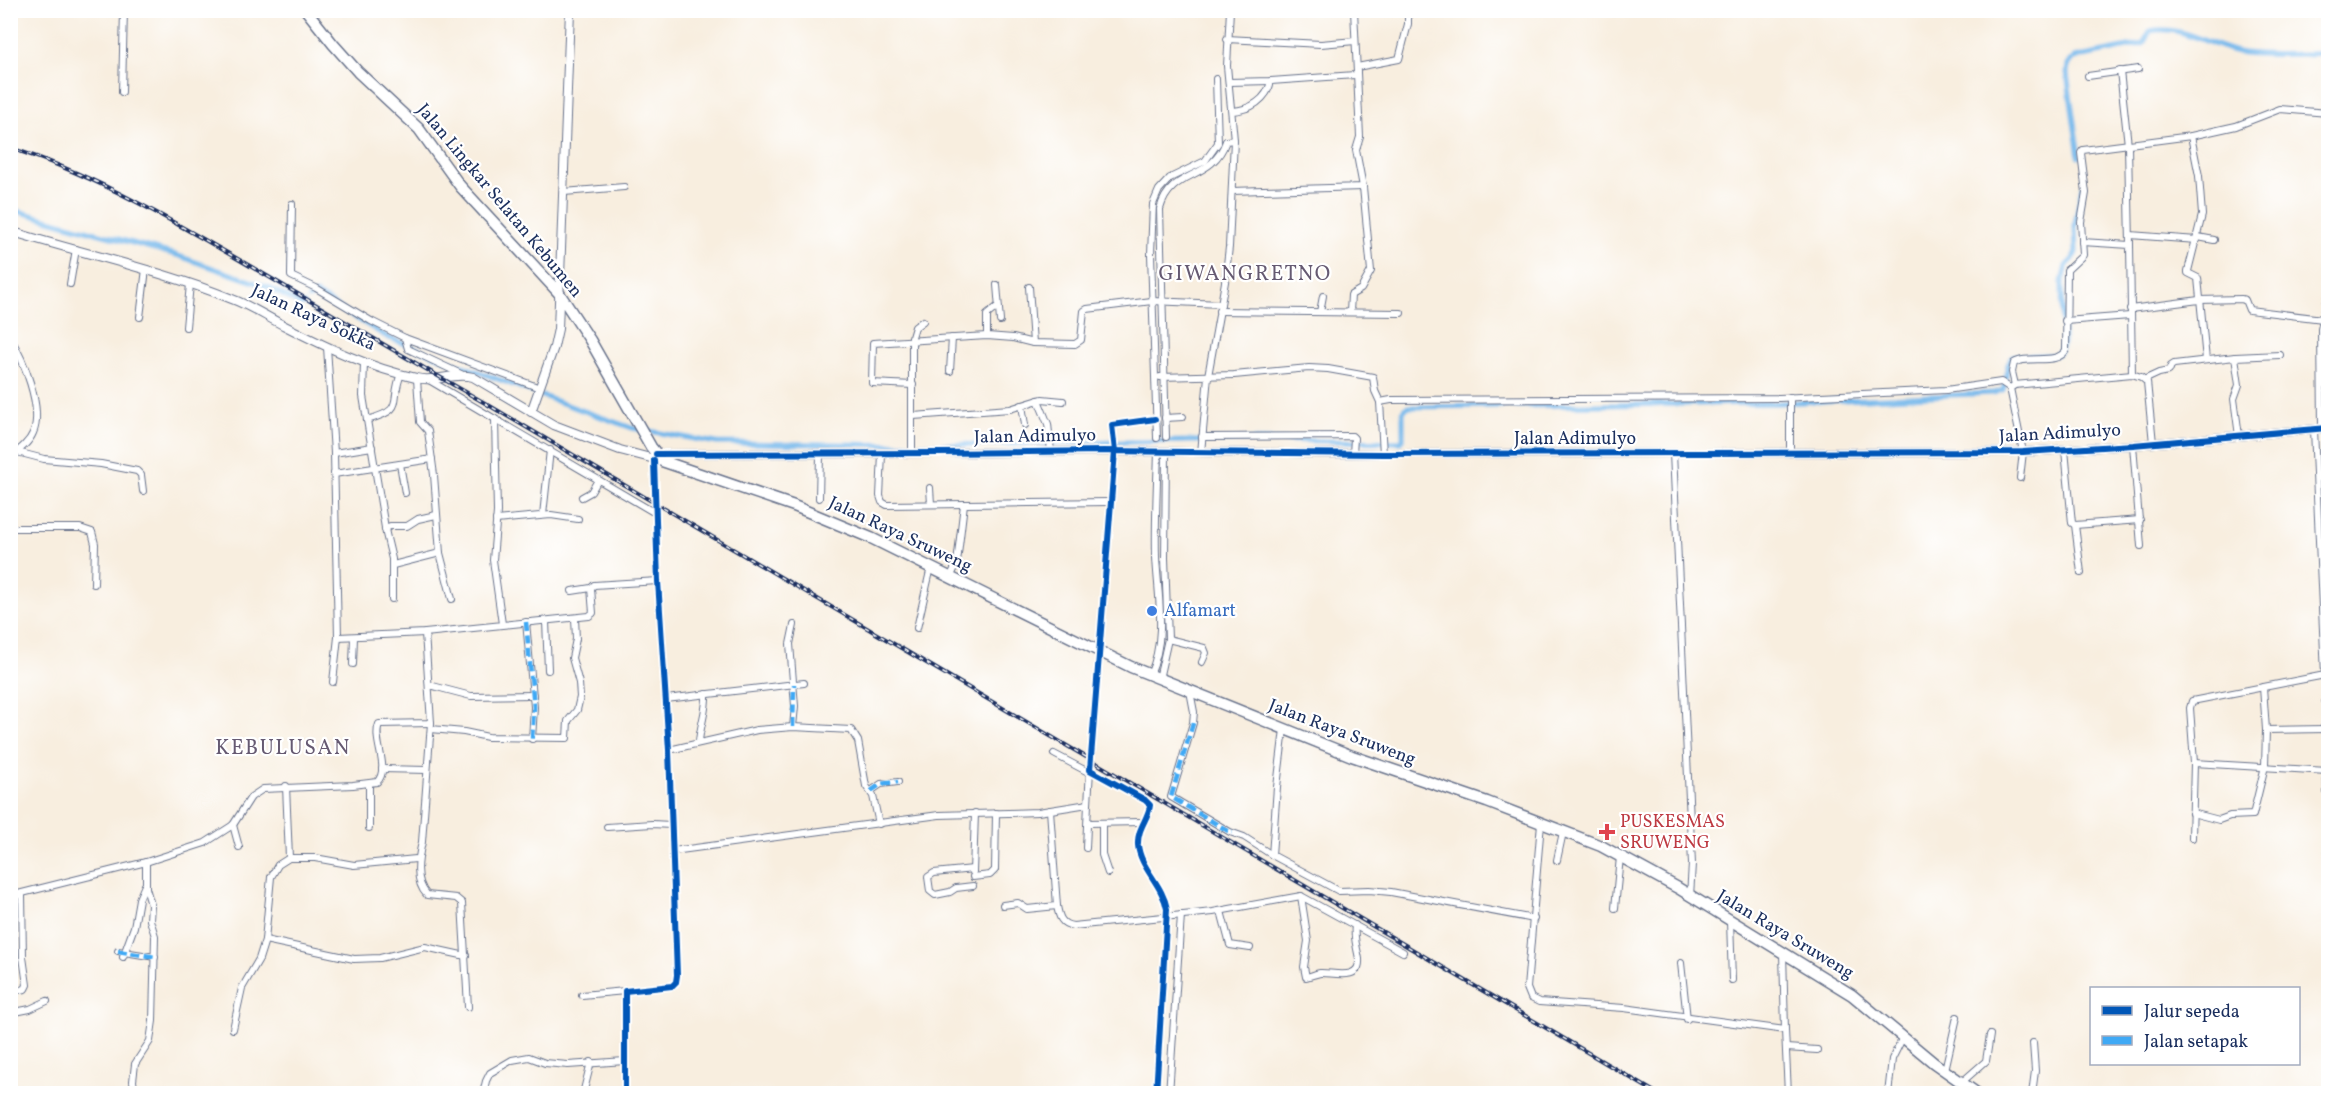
<svg xmlns="http://www.w3.org/2000/svg" width="2339" height="1104" font-family="Vollkorn,serif">
<style>
.lines{fill:none;stroke-linecap:round;stroke-linejoin:round}
.canal{stroke:#75b8eb;stroke-width:5}
.street-casing{stroke:#68728b;stroke-width:8}
.secondary-casing{stroke:#68728b;stroke-width:10}
.highway-casing{stroke:#68728b;stroke-width:13}
.street{stroke:#fff;stroke-width:6}
.secondary{stroke:#fff;stroke-width:8}
.highway{stroke:#fff;stroke-width:10}
.rail-casing{stroke:#1b2f5e;stroke-width:4}
.rail{stroke:#fff;stroke-width:1.5;stroke-dasharray:4.5;stroke-linecap:butt}
.quiet{stroke:#3fa9f5;stroke-width:4.5;stroke-dasharray:9 4.5;stroke-linecap:butt}
.cycleway-casing{stroke:#fff;stroke-width:10}
.cycleway{stroke:#0057b8;stroke-width:6}
.shop-dot{fill:#3f7fe0;stroke:#fff;stroke-width:2}
.health-dot{fill:#e0444e;stroke:#fff;stroke-width:2}
.labels{text-anchor:middle;dominant-baseline:central;stroke-width:4.5;stroke-linejoin:round;paint-order:stroke}
.street-label{font-size:18px;fill:#1b2f5e;stroke:#fff}
.shop-label{font-size:18px;fill:#366cbe;stroke:#fff;text-anchor:start}
.health-label{font-size:18px;fill:#be3a42;stroke:#fff;text-anchor:start}
.quarter-label{font-size:21px;letter-spacing:1.5px;fill:#665a72;stroke:#fff}
</style>
<rect width="100%" height="100%" fill="#fff"/>
<filter id="ink" filterUnits="userSpaceOnUse"><feTurbulence type="fractalNoise" baseFrequency=".0167" numOctaves="2"/><feDisplacementMap in="SourceGraphic" scale="12" xChannelSelector="R" yChannelSelector="G"/><feConvolveMatrix kernelMatrix="1 2 1 2 8 2 1 2 1" color-interpolation-filters="sRGB"/></filter>
<filter id="wash" filterUnits="userSpaceOnUse"><feTurbulence type="fractalNoise" baseFrequency=".008" numOctaves="4" result="noise"/><feDisplacementMap in="SourceGraphic" scale="24" xChannelSelector="R" yChannelSelector="G"/><feGaussianBlur stdDeviation="1.35" result="paint"/><feColorMatrix in="noise" values="0 0 0 0 0 0 0 0 0 0 0 0 0 0 0 0 0 1.4 0 .05"/><feComposite in="paint" operator="in"/></filter>
<g filter="url(#wash)">
<rect width="100%" height="100%" fill="#f8eedf"/>
<g class="lines">
<g class="canal">
<path d="M2079,157L2067,73L2068,64L2074,58L2143,44L2150,31C2183,24 2213,49 2244,53C2271,56 2301,54 2328,53"/>
<polyline points="10,209 176,255 268,287 301,305 304,304"/>
<path d="M309,298L316,294L389,338L556,401L632,428L717,443L929,445L1257,440L1401,442L1403,439V412L1407,407L1779,403L1994,393L2003,390C2007,379 2005,364 2013,356L2055,355L2059,352L2063,343L2062,282L2066,266L2073,259L2076,252L2075,224L2082,187"/>
</g>
</g>
</g>
<g filter="url(#ink)">
<g class="lines">
<g class="street-casing">
<g id="street">
<polyline points="1227,39 1321,44 1355,41"/>
<polyline points="1357,67 1399,59 1408,24 1408,10"/>
<polyline points="2120,71 2128,145 2130,245"/>
<polyline points="2088,76 2138,69"/>
<polyline points="1229,82 1271,81 1355,75 1357,73 1354,10"/>
<polyline points="122,92 124,10"/>
<path d="M1232,111C1250,110 1267,100 1271,81"/>
<polyline points="2191,136 2199,176 2202,215 2188,271 2188,273 2198,278 2206,360"/>
<polyline points="1232,191 1363,187 1356,150 1360,137 1357,73"/>
<polyline points="564,192 624,187"/>
<polyline points="292,204 291,276 316,288 371,321 405,338 408,349 461,374"/>
<polyline points="2130,235 2197,240"/>
<polyline points="2198,237 2214,240"/>
<polyline points="2082,242 2130,245 2132,374"/>
<polyline points="70,284 76,249"/>
<polyline points="997,285 1000,321"/>
<polyline points="1029,287 1033,343"/>
<polyline points="2130,309 2199,300 2241,299 2245,300 2249,310 2323,319"/>
<polyline points="1219,311 1401,313"/>
<polyline points="1320,312 1323,296"/>
<polyline points="1350,312 1351,295 1361,289 1371,271 1363,187"/>
<polyline points="140,317 146,269"/>
<polyline points="2065,321 2130,316"/>
<polyline points="186,327 190,284"/>
<polyline points="987,336 987,315 998,306"/>
<path d="M10,338C23,358 44,409 33,433C29,443 19,450 10,457"/>
<polyline points="405,338 540,388"/>
<polyline points="327,347 334,453 338,637 425,633 589,616 593,613 591,588 594,585 658,581"/>
<polyline points="2235,357 2239,385 2234,399 2239,436"/>
<polyline points="364,362 363,396 386,534 392,559 392,599"/>
<polyline points="950,371 952,338"/>
<polyline points="1160,377 1234,375 1309,368 1328,369 1373,377 1375,391 1380,402"/>
<polyline points="417,379 420,422 428,431 434,475 440,553 452,599"/>
<polyline points="2146,379 2159,373 2169,371 2171,366 2174,364 2235,357 2280,355"/>
<polyline points="429,380 495,419 497,512 493,560 502,624"/>
<polyline points="913,385 872,383 873,343 987,336 1013,338 1033,343 1075,344 1081,340 1084,311 1087,309 1152,301 1221,304"/>
<path d="M2015,385L2012,372L2014,363C2028,354 2057,366 2066,350L2067,270L2083,255L2081,222L2086,193L2081,153L2083,150L2191,136L2236,126L2280,109L2328,113"/>
<polyline points="2010,388 2023,452 2020,478"/>
<polyline points="1038,400 1048,424 1051,451"/>
<polyline points="1022,405 1025,425"/>
<polyline points="913,416 1010,409 1042,399 1063,401"/>
<polyline points="1165,418 1183,417"/>
<polyline points="495,419 655,513"/>
<path d="M1155,419L1112,425L1115,451L1090,770L1145,800L1150,805C1149,818 1137,828 1138,845C1140,868 1163,885 1167,909L1156,1094"/>
<path d="M367,420C407,409 389,403 401,374"/>
<polyline points="2314,429 2325,675 2328,856"/>
<polyline points="2322,429 2321,329 2328,296"/>
<path d="M1166,437L1160,209C1171,168 1212,182 1226,141L1234,140"/>
<polyline points="1202,437 1352,436 1354,438 1353,454"/>
<polyline points="1157,438 1151,254 1153,204 1159,190 1170,178 1205,161 1218,143 1216,79"/>
<polyline points="2133,445 2141,546"/>
<polyline points="2065,450 2072,523 2075,525 2081,573"/>
<polyline points="17,452 44,459 101,464 137,471 141,475 143,491"/>
<polyline points="334,453 372,447"/>
<polyline points="912,453 912,337 915,327 923,321"/>
<polyline points="1201,453 1208,376 1225,282 1229,247 1234,140 1227,66 1230,10"/>
<polyline points="1673,453 1692,864 1690,896"/>
<polyline points="882,454 880,496 882,502 887,505 1110,502"/>
<polyline points="1383,454 1380,402 1391,400 1779,398 1946,390 2001,382 2010,388 2015,385 2132,374 2141,377 2147,382 2153,443"/>
<polyline points="1790,454 1790,397"/>
<polyline points="400,464 405,493"/>
<polyline points="334,474 432,459"/>
<polyline points="930,488 931,504"/>
<polyline points="582,497 591,492 598,480"/>
<polyline points="819,498 820,454"/>
<polyline points="543,515 550,450"/>
<polyline points="496,520 551,515 578,519"/>
<polyline points="2075,525 2140,520"/>
<polyline points="10,528 80,528 92,532 95,544 94,584"/>
<polyline points="385,529 390,526 407,526 418,519 436,515"/>
<polyline points="393,565 440,553"/>
<polyline points="951,576 957,563 964,504"/>
<polyline points="572,591 591,588"/>
<polyline points="546,621 548,670"/>
<polyline points="526,622 534,707 532,739"/>
<polyline points="917,628 931,567"/>
<polyline points="1168,639 1204,648 1206,653 1202,662"/>
<polyline points="353,664 354,637"/>
<path d="M1150,675C1167,637 1158,597 1156,557C1155,522 1157,486 1158,451"/>
<polyline points="1159,679 1168,639 1165,558 1166,451"/>
<polyline points="333,682 338,637"/>
<polyline points="429,685 471,696 533,695"/>
<polyline points="2263,687 2266,730"/>
<polyline points="1190,691 1194,712 1193,723 1171,797 1230,832 1244,837 1272,855"/>
<polyline points="666,699 804,683"/>
<path d="M431,723L422,842C418,859 414,881 427,895L456,898L462,903L468,1007"/>
<polyline points="793,727 795,706 790,644 794,625"/>
<polyline points="431,729 464,732 488,737 567,738 568,721 577,710 580,697 579,683 572,658 576,639 575,618"/>
<polyline points="1284,729 1277,787 1272,855 1339,891 1369,890 1391,892 1534,919"/>
<path d="M699,742C700,725 707,711 706,694"/>
<polyline points="669,750 757,730 793,727 851,730 858,741 866,786 873,796 879,824"/>
<polyline points="1054,754 1090,773"/>
<polyline points="2194,763 2327,771"/>
<polyline points="382,769 427,770"/>
<polyline points="286,786 289,858 315,858 354,865 416,859"/>
<polyline points="871,791 881,784 898,782"/>
<path d="M1050,810L1057,906C1059,917 1061,924 1073,926L1213,912L1301,896L1403,952"/>
<polyline points="2192,813 2219,820 2230,816 2253,815 2265,766 2266,730 2326,729"/>
<polyline points="1088,823 1142,822"/>
<polyline points="1102,823 1102,855 1108,873"/>
<polyline points="1541,823 1527,988 1531,998 1539,1002 1624,1008 1785,1030 1783,952"/>
<polyline points="233,825 239,847"/>
<polyline points="607,827 652,824 671,825"/>
<polyline points="369,828 369,784"/>
<polyline points="2192,838 2194,763 2190,708 2192,701 2325,675"/>
<polyline points="1086,848 1088,804"/>
<polyline points="673,851 939,815 1038,812 1088,804 1090,770"/>
<polyline points="1557,860 1563,832"/>
<polyline points="973,869 934,873 928,877 930,891 935,895 950,892 956,888 973,886"/>
<polyline points="973,872 975,813"/>
<polyline points="973,877 990,875 995,870 996,813"/>
<path d="M10,896L146,862L205,843L233,825L251,797L263,789L353,785L377,782C391,768 372,741 379,724L431,723L425,633"/>
<path d="M1301,896L1308,941L1304,967L1306,977C1311,976 1315,974 1320,973C1332,972 1361,982 1359,959C1357,947 1353,937 1355,925"/>
<polyline points="1003,905 1018,903 1027,909 1057,906"/>
<polyline points="1615,908 1620,857"/>
<polyline points="1221,911 1230,945 1250,948"/>
<polyline points="1730,921 1732,980"/>
<polyline points="265,940 354,959 380,958 425,947 466,956"/>
<polyline points="118,951 155,957"/>
<polyline points="123,957 134,927 139,899 145,885"/>
<polyline points="1681,963 1687,1019"/>
<polyline points="21,990 25,989 27,985 23,957 22,894"/>
<polyline points="582,995 625,991"/>
<polyline points="10,1013 30,1009 47,1001"/>
<polyline points="233,1029 242,988 259,959 265,940 271,877 278,865 289,858"/>
<polyline points="1785,1030 1788,1094"/>
<polyline points="1786,1048 1817,1050"/>
<polyline points="1945,1070 1957,1017"/>
<polyline points="1962,1082 1986,1061 1990,1035"/>
<polyline points="135,1094 133,1081 135,1064 150,1041 153,1021 155,936 150,920 151,905 146,888 146,862"/>
<polyline points="483,1094 486,1081 490,1073 512,1060 529,1057 545,1063 568,1065 625,1061"/>
<polyline points="583,1094 591,1062"/>
<polyline points="625,1094 625,991 672,986 676,982 677,975 669,750 658,581 654,460"/>
<polyline points="1169,1094 1181,915"/>
<polyline points="1888,1094 1892,1059 1903,1037"/>
<polyline points="2032,1094 2035,1071 2033,1043"/>
</g>
</g>
<g class="secondary-casing">
<g id="secondary">
<path d="M10,231C84,254 161,270 232,299C251,306 267,317 285,326C326,347 370,368 416,378C436,383 453,372 473,377L554,425L620,450L662,461"/>
<polyline points="531,412 554,347 558,329 570,10"/>
<polyline points="656,454 940,453 1104,451 1383,454 2023,452 2133,445 2328,428"/>
</g>
</g>
<g class="highway-casing">
<polyline id="highway" points="306,10 333,44 358,72 419,129 460,186 559,293 590,340 651,447 662,461 794,506 871,538 1131,667 1352,756 1487,802 1601,846 1678,888 1852,995 1934,1063 1978,1094"/>
</g>
<use href="#street" class="street"/>
<use href="#secondary" class="secondary"/>
<use href="#highway" class="highway"/>
<g class="rail-casing">
<path id="rail" d="M10,148C87,172 155,211 224,251C311,301 397,353 485,403L1658,1094"/>
</g>
<use href="#rail" class="rail"/>
<g class="quiet">
<polyline points="526,622 534,707 532,739"/>
<polyline points="1193,723 1171,797 1230,832 1233,832"/>
<polyline points="793,727 794,684"/>
<polyline points="871,791 881,784 898,782"/>
<polyline points="118,951 155,957"/>
</g>
<g class="cycleway-casing">
<g id="cycleway">
<path d="M1155,419L1112,425L1115,451L1090,770L1145,800L1150,805C1149,818 1137,828 1138,845C1140,868 1163,885 1167,909L1156,1094"/>
<polyline points="656,454 940,453 1104,451 1383,454 2023,452 2133,445 2328,428"/>
<polyline points="625,1094 625,991 672,986 676,982 677,975 669,750 658,581 654,460"/>
</g>
</g>
<use href="#cycleway" class="cycleway"/>
</g>
</g>
<circle class="shop-dot" cx="1152" cy="611" r="6"/>
<path class="health-dot" d="M1604 823h6v6h6v6h-6v6h-6v-6h-6v-6h6z"/>
<g class="labels">
<g class="street-label">
<text transform="translate(499 201) rotate(50)">Jalan Lingkar Selatan Kebumen</text>
<text transform="translate(313 318) rotate(25)">Jalan Raya Sokka</text>
<text transform="translate(2060 434) rotate(-3)">Jalan Adimulyo</text>
<text transform="translate(1035 437) rotate(-1)">Jalan Adimulyo</text>
<text x="1575" y="439">Jalan Adimulyo</text>
<text transform="translate(900 535) rotate(25)">Jalan Raya Sruweng</text>
<text transform="translate(1342 733) rotate(21)">Jalan Raya Sruweng</text>
<text transform="translate(1785 935) rotate(31)">Jalan Raya Sruweng</text>
</g>
<g class="shop-label">
<text x="1164" y="611">Alfamart</text>
</g>
<g class="health-label">
<text x="1620" y="822">PUSKESMAS<tspan x="1620" dy="21">SRUWENG</tspan></text>
</g>
<g class="quarter-label">
<text x="1245" y="274">GIWANGRETNO</text>
<text x="283" y="748">KEBULUSAN</text>
</g>
</g>
<rect width="2339" height="1104" fill="none" stroke="#fff" stroke-width="36"/>
<rect x="2090" y="987" width="210" height="78" fill="#ffffff" stroke="#a4acbf" stroke-width="1.5"/>
<rect x="2102" y="1006" width="30" height="9" fill="#0057b8" stroke="#a4acbf" stroke-width="1.5"/>
<text x="2144" y="1017" font-size="18" fill="#1b2f5e">Jalur sepeda</text>
<rect x="2102" y="1036" width="30" height="9" fill="#3fa9f5" stroke="#a4acbf" stroke-width="1.5"/>
<text x="2144" y="1047" font-size="18" fill="#1b2f5e">Jalan setapak</text>
</svg>
